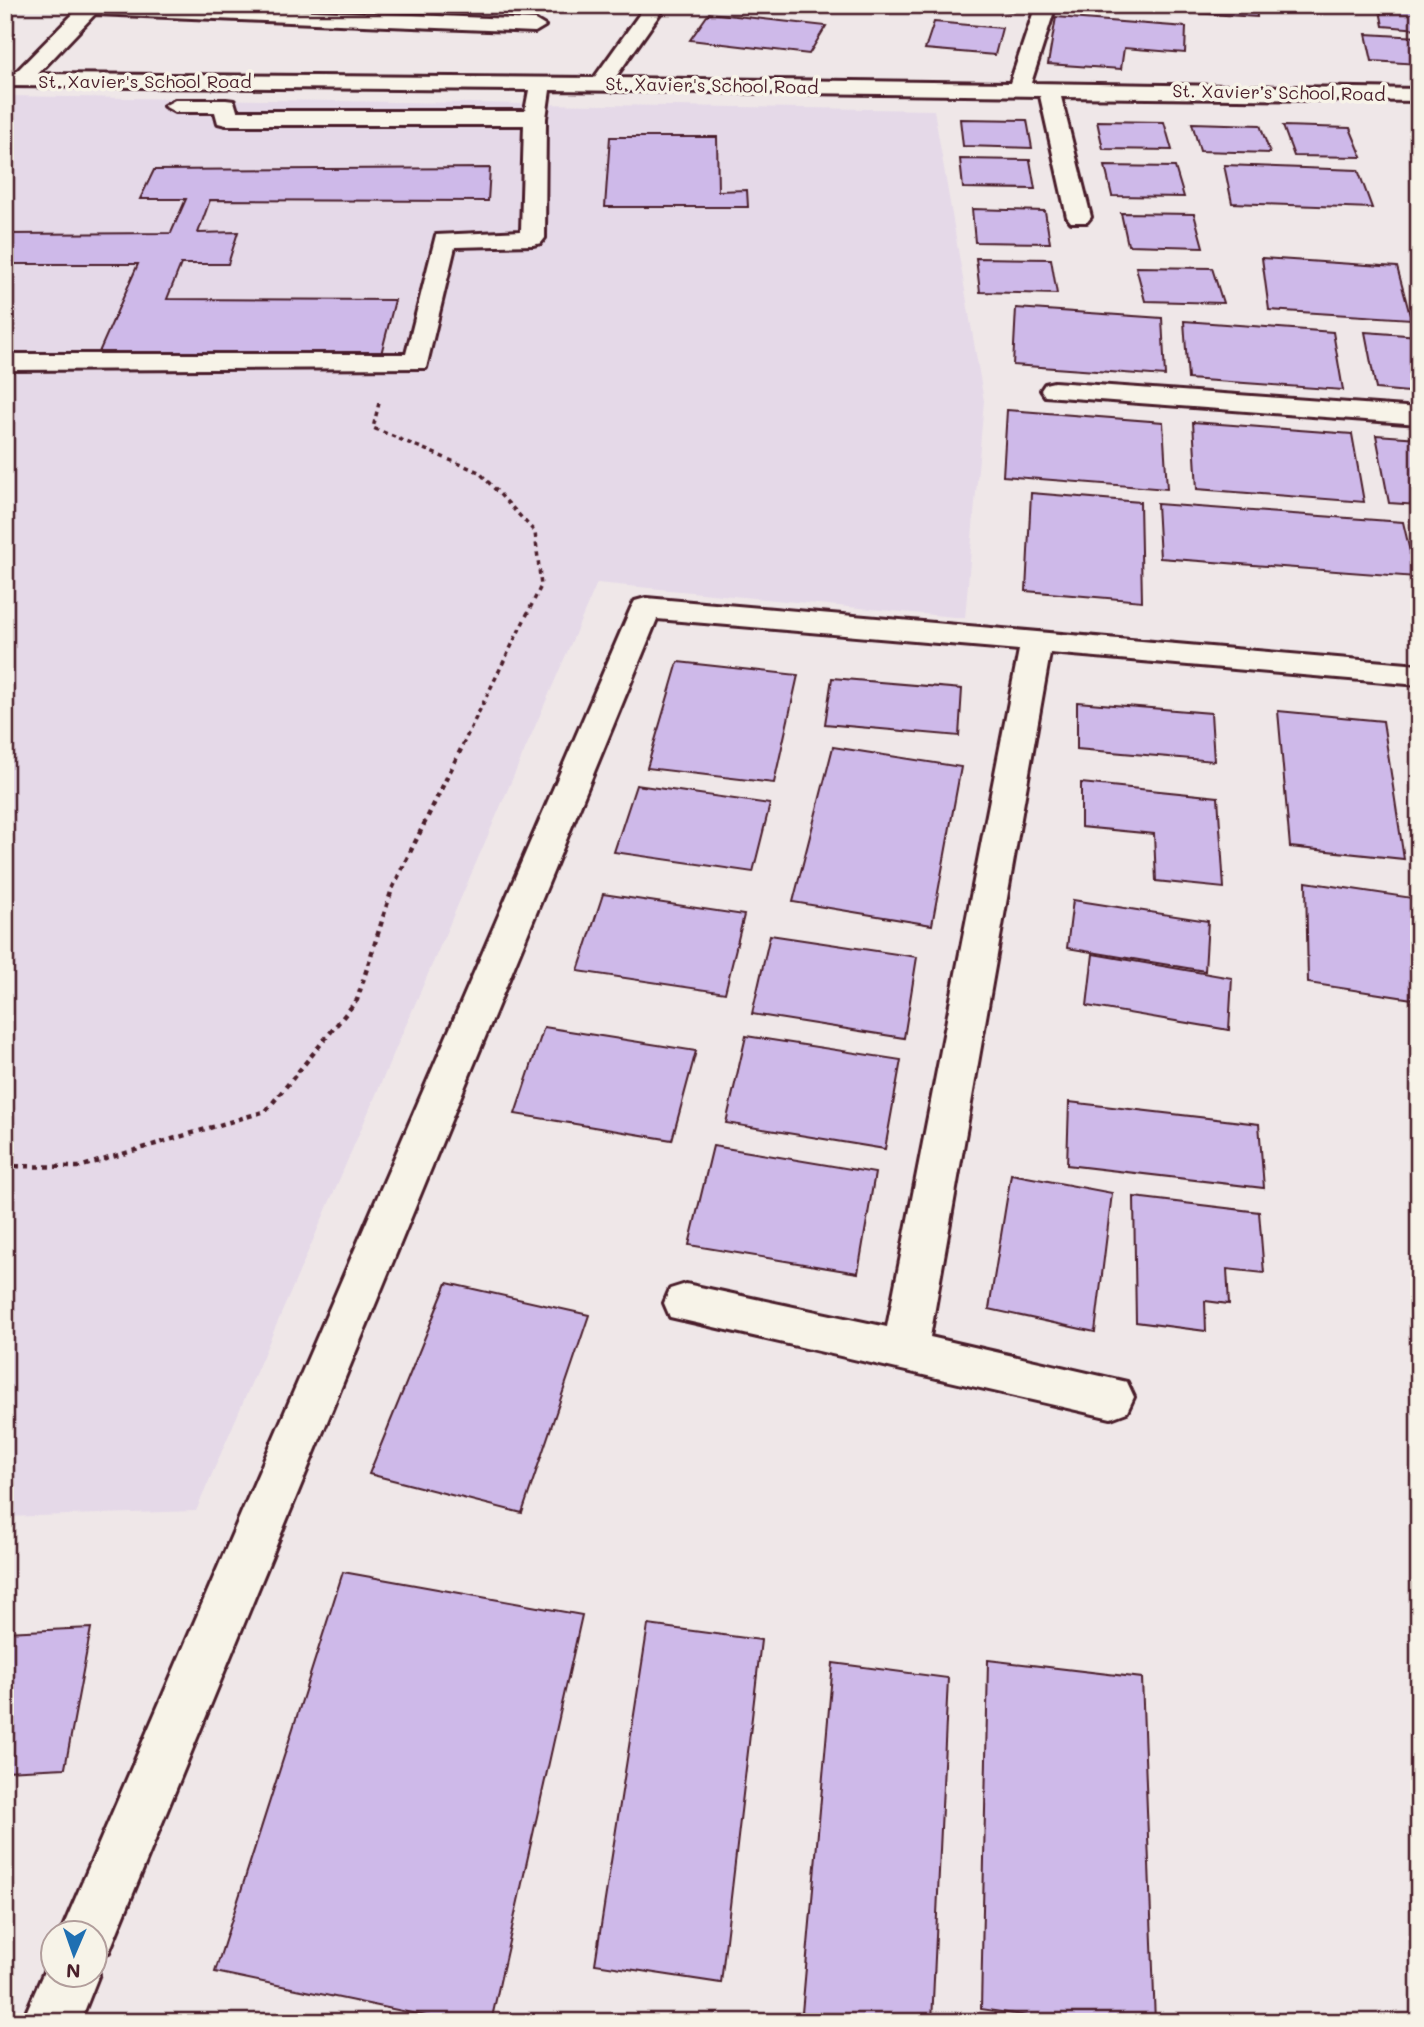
<svg xmlns="http://www.w3.org/2000/svg" width="1424" height="2027" font-family="Mali,sans-serif">
<style>
.built{fill:#e5d9e8}
.building{fill:#ceb9e9;stroke:#4a1f2b;stroke-width:2}
.lines{fill:none;stroke-linecap:round;stroke-linejoin:round}
.minor-casing{stroke:#4a1f2b;stroke-width:6}
.path-far1{stroke:#4a1f2b;stroke-width:3.5;stroke-dasharray:4.5 4.5;stroke-linecap:butt}
.path{stroke:#4a1f2b;stroke-width:4.5;stroke-dasharray:5 5;stroke-linecap:butt}
.minor{fill:#f7f3e8;fill-rule:evenodd}
.labels{text-anchor:middle;dominant-baseline:central;stroke-width:7;stroke-linejoin:round;paint-order:stroke}
.far-street-label{font-size:18px;fill:#4a1f2b;stroke:#f7f3e8}
</style>
<rect width="100%" height="100%" fill="#efe7e8"/>
<filter id="ink" filterUnits="userSpaceOnUse"><feTurbulence type="fractalNoise" baseFrequency=".0143" numOctaves="2"/><feDisplacementMap in="SourceGraphic" scale="14" xChannelSelector="R" yChannelSelector="G"/><feConvolveMatrix kernelMatrix="1 2 1 2 8 2 1 2 1" color-interpolation-filters="sRGB"/></filter>
<g filter="url(#ink)">
<polygon class="built" points="5,96 934,110 984,401 965,618 597,583 196,1511 5,1517"/>
<g class="building">
<polygon points="790,5 851,5 846,12"/>
<polygon points="947,5 1015,5 1014,12"/>
<polygon points="1107,5 1174,5 1174,11 1107,6"/>
<polygon points="1193,5 1256,5 1257,17 1193,13"/>
<polygon points="1379,5 1419,5 1419,29 1383,26"/>
<polygon points="709,13 826,26 809,54 690,40"/>
<polygon points="1056,17 1186,27 1185,53 1124,48 1121,69 1048,64"/>
<polygon points="934,22 1002,28 995,55 925,49"/>
<polygon points="1366,34 1419,37 1419,64 1372,61"/>
<polygon points="960,119 1027,120 1032,148 963,146"/>
<polygon points="1097,121 1164,122 1172,150 1103,149"/>
<polygon points="1192,123 1260,125 1270,153 1200,151"/>
<polygon points="1283,126 1350,128 1362,157 1294,156"/>
<polygon points="610,137 717,137 718,191 747,190 748,207 605,207"/>
<polygon points="960,159 1030,160 1035,189 963,188"/>
<polygon points="1224,165 1358,170 1372,208 1232,203"/>
<polygon points="1105,166 1175,167 1184,197 1112,196"/>
<polygon points="490,168 488,201 210,200 198,233 238,232 228,264 181,264 167,299 395,300 380,358 96,359 138,264 5,264 5,234 171,233 186,199 140,199 154,170"/>
<polygon points="972,209 1045,211 1050,243 975,242"/>
<polygon points="1121,213 1194,214 1203,247 1128,245"/>
<polygon points="976,258 1051,259 1057,294 980,292"/>
<polygon points="1262,258 1397,267 1411,319 1269,310"/>
<polygon points="1136,267 1212,268 1223,303 1145,301"/>
<polygon points="1016,308 1162,318 1165,376 1013,365"/>
<polygon points="1184,321 1333,332 1343,390 1188,379"/>
<polygon points="1365,332 1419,336 1419,393 1376,389"/>
<polygon points="1007,410 1163,422 1167,489 1003,476"/>
<polygon points="1193,422 1352,434 1364,502 1197,489"/>
<polygon points="1376,435 1419,438 1419,505 1389,503"/>
<polygon points="1031,493 1140,502 1142,601 1026,591"/>
<polygon points="1157,504 1403,522 1416,577 1160,558"/>
<polygon points="678,662 798,675 774,783 647,768"/>
<polygon points="832,678 962,689 959,736 825,724"/>
<polygon points="1077,702 1211,713 1214,761 1077,749"/>
<polygon points="1278,711 1383,721 1404,859 1290,847"/>
<polygon points="833,747 961,767 932,925 793,902"/>
<polygon points="1081,783 1218,797 1224,888 1156,881 1154,834 1081,827"/>
<polygon points="636,785 770,804 753,872 614,852"/>
<polygon points="1306,882 1419,899 1419,1000 1308,983"/>
<polygon points="603,894 744,915 725,993 578,971"/>
<polygon points="1073,900 1208,921 1205,971 1067,948"/>
<polygon points="770,935 917,957 904,1038 752,1014"/>
<polygon points="1093,954 1232,978 1229,1030 1087,1006"/>
<polygon points="544,1027 696,1051 672,1140 515,1114"/>
<polygon points="746,1036 901,1060 885,1149 726,1123"/>
<polygon points="1069,1102 1259,1124 1264,1188 1067,1165"/>
<polygon points="713,1146 875,1173 858,1273 689,1245"/>
<polygon points="1011,1174 1112,1193 1095,1332 989,1309"/>
<polygon points="1134,1197 1259,1212 1264,1273 1227,1269 1229,1304 1205,1301 1206,1331 1136,1322"/>
<polygon points="447,1283 589,1315 522,1513 369,1474"/>
<polygon points="343,1572 582,1615 491,2022 455,2022 215,1972"/>
<polygon points="648,1625 761,1640 721,1983 595,1964"/>
<polygon points="91,1628 65,1768 5,1771 5,1632"/>
<polygon points="988,1660 1142,1678 1155,2022 1068,2022 981,2009"/>
<polygon points="833,1663 948,1678 932,2022 861,2022 802,2013"/>
</g>
<g class="lines">
<g class="minor-casing">
<g id="minor">
<polygon points="82,5 169,5 535,20 545,26 535,32 95,14 38,74 594,78 646,5 666,5 615,78 1010,83 1036,5 1056,5 1031,83 1419,89 1419,101 1061,97 1091,217 1087,222 1071,222 1067,217 1040,96 550,90 546,118 545,238 541,243 533,245 455,247 426,368 5,370 5,354 406,354 436,235 521,231 524,125 226,125 218,123 215,112 175,112 164,106 175,100 226,100 234,101 237,111 525,111 529,90 5,86 5,74 14,74"/>
<polygon points="1054,382 1419,408 1419,424 1045,396 1041,390 1045,384"/>
<polygon points="646,598 1419,665 1419,685 1050,653 930,1337 1127,1382 1134,1397 1127,1412 1111,1418 670,1317 664,1303 670,1289 686,1284 887,1327 1019,650 657,619 109,1952 94,1958 94,1932 61,1932 631,608 635,601"/>
<polygon points="52,1953 52,1974 94,1974 94,1963 99,1974 80,2022 22,2022"/>
</g>
</g>
<polyline class="path-far1" points="379,403 373,428 479,472 535,532 541,586 461,748"/>
<polyline class="path" points="5,1166 79,1167 266,1111 357,1000 392,889 462,747"/>
<use href="#minor" class="minor"/>
</g>
</g>
<g class="labels">
<g class="far-street-label">
<text x="145" y="81">St. Xavier's School Road</text>
<text transform="translate(712 85) rotate(1)">St. Xavier's School Road</text>
<text transform="translate(1279 92) rotate(1)">St. Xavier's School Road</text>
</g>
</g>
<rect width="1424" height="2027" fill="none" stroke="#f7f3e8" stroke-width="28"/>
<rect x="14" y="14" width="1396" height="1999" fill="none" stroke="#4a1f2b" stroke-width="2.5" filter="url(#ink)"/>
<g transform="translate(74 1954) rotate(182)"><circle r="33" fill="#f7f3e8" stroke="#b29e9c" stroke-width="2"/>
<path d="M0-5L12 26L0 18L-12 26Z" fill="#1f6fb2"/>
<text y="-10" font-size="19" font-weight="bold" text-anchor="middle" fill="#4a1f2b">N</text>
</g>
</svg>
